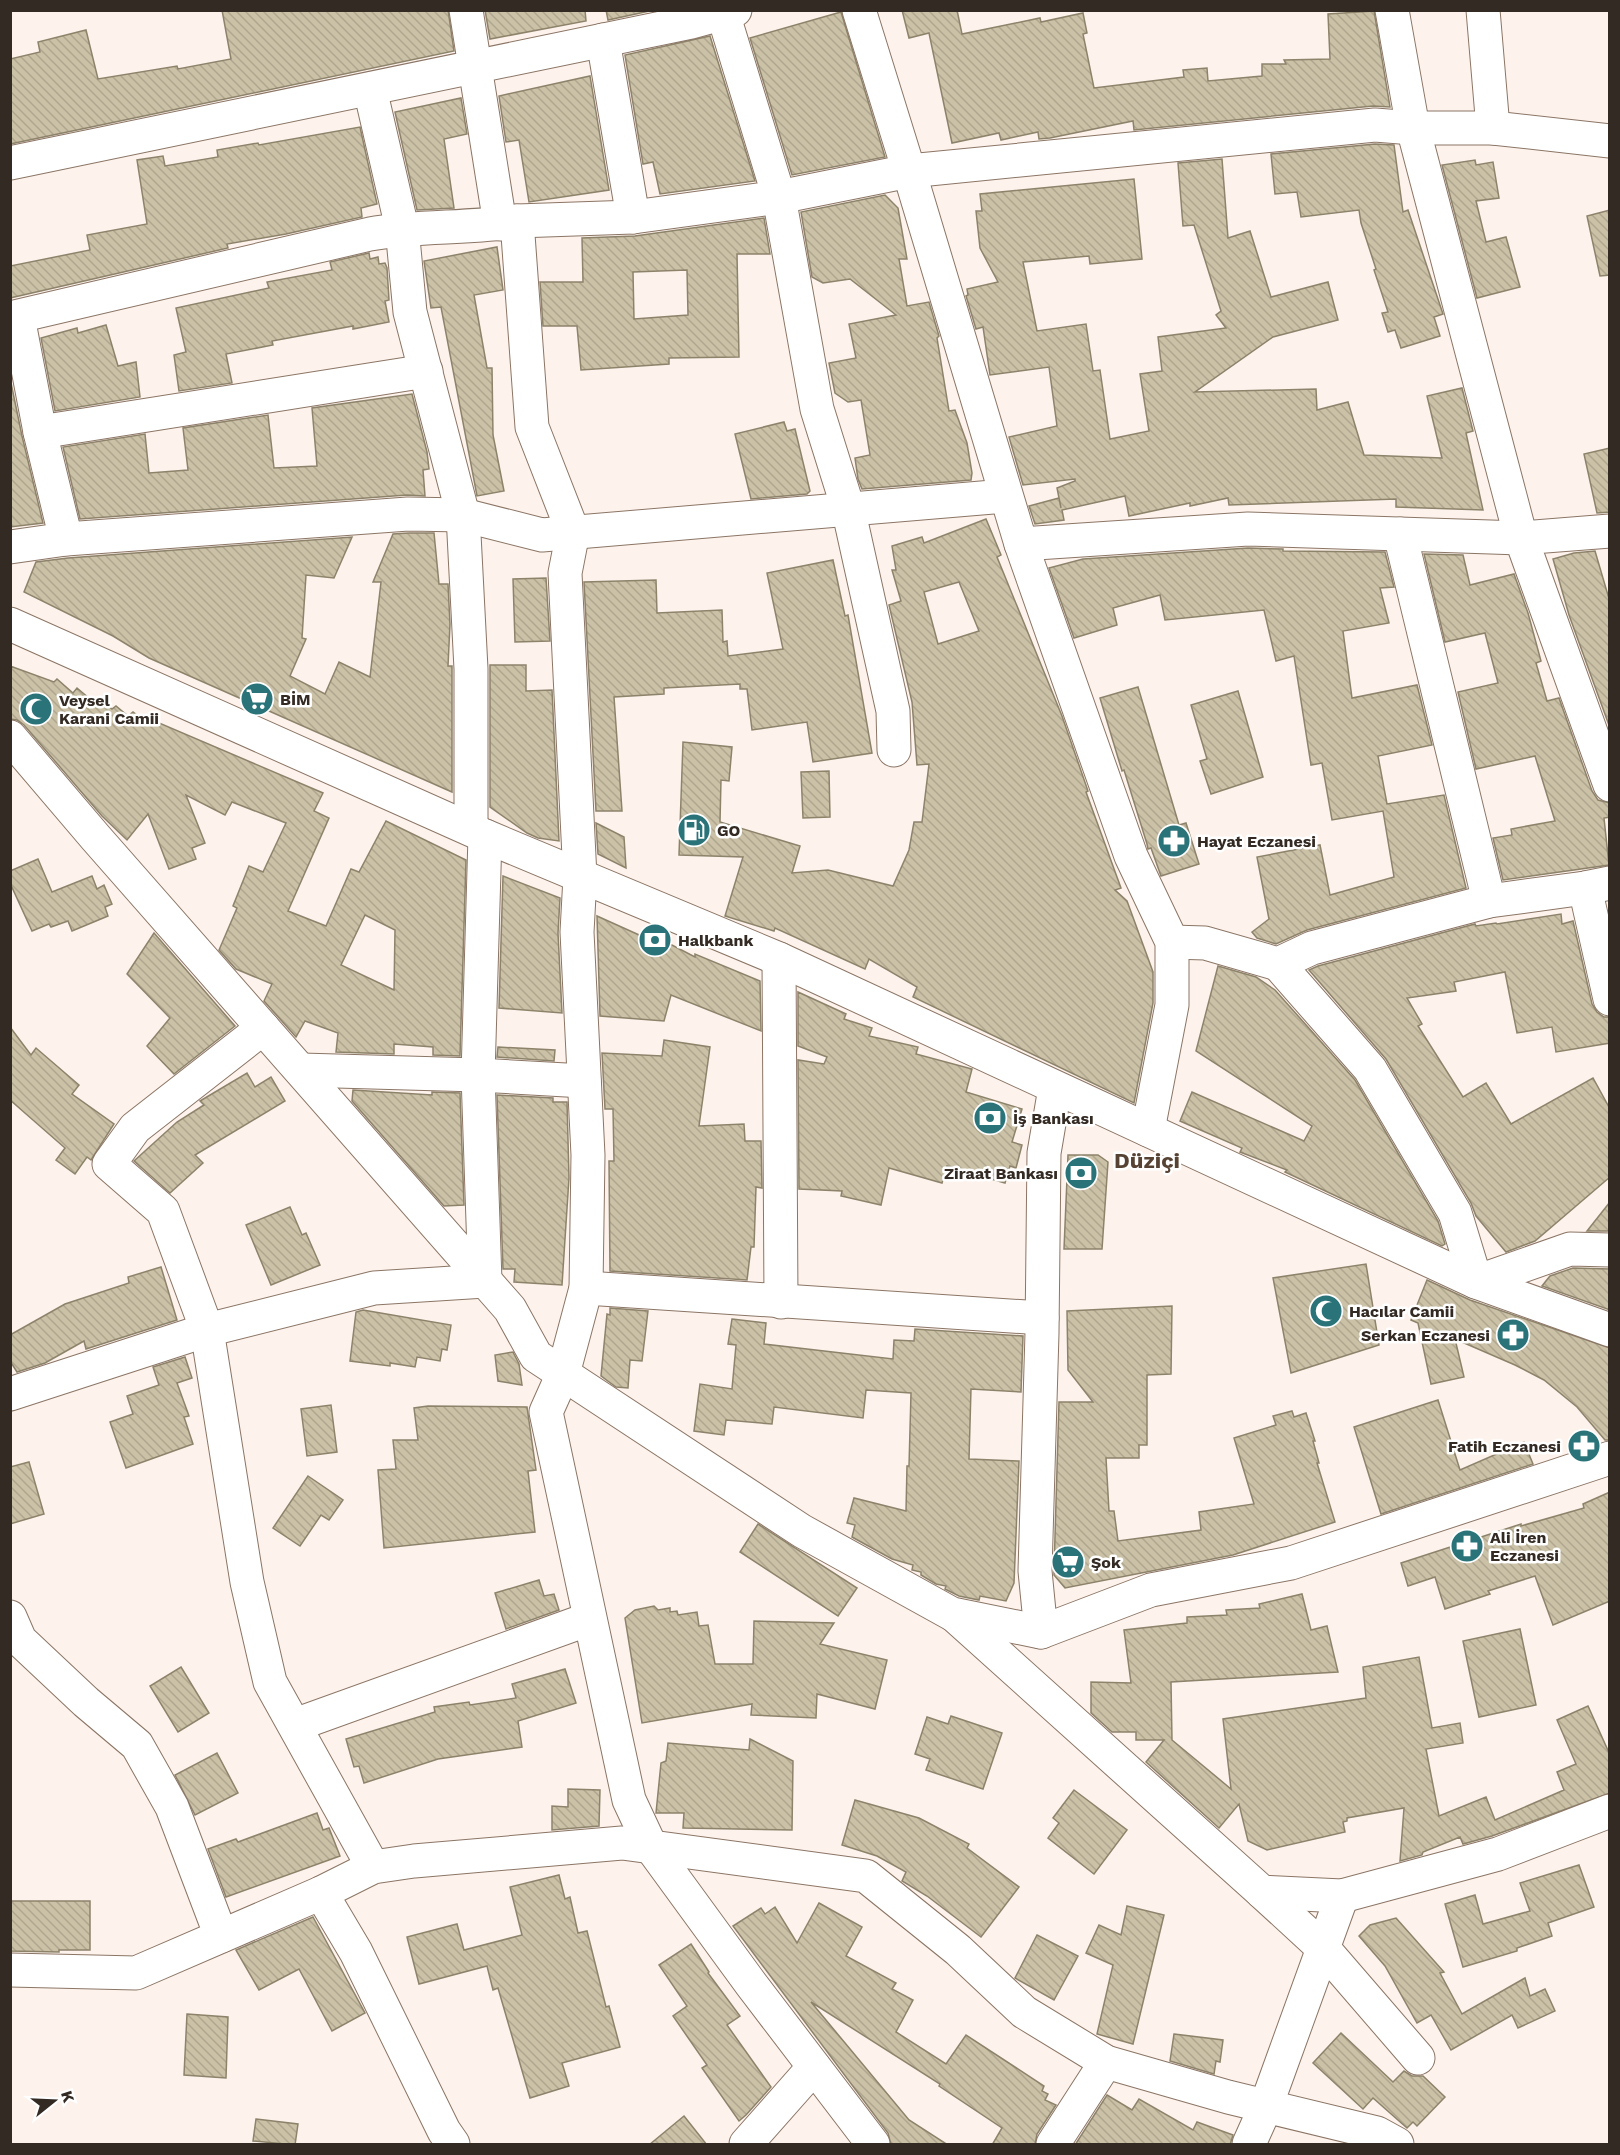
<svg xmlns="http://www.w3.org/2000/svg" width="1620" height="2155" font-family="'Work Sans',sans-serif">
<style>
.building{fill:url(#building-back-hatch);stroke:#8d836b;stroke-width:1.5;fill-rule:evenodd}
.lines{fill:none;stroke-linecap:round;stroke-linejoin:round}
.minor-casing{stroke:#8b7565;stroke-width:35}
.major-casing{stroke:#8b7565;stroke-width:35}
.minor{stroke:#fff;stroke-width:33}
.major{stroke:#fff;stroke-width:33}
.labels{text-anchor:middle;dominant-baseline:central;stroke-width:5;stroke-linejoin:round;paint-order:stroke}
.poi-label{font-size:16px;font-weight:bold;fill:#332a23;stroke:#fff;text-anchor:start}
.district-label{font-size:22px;font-weight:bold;fill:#574334;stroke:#fff}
</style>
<defs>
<pattern id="building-back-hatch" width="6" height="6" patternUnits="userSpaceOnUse" patternTransform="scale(1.5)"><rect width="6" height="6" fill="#cbc1a7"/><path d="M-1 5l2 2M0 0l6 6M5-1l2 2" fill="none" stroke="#afa68f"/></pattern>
</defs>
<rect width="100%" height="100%" fill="#fdf3ec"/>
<g class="building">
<polygon points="222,10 448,10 454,51 10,144 10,59 40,52 38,42 86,30 98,79 177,66 178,69 231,59"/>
<polygon points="485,10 585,10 586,21 490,39"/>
<polygon points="606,10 654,10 608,20"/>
<polygon points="902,10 957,10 962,34 1040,18 1041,22 1083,13 1087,33 1083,34 1094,88 1184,77 1183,70 1207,68 1208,81 1262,76 1262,64 1286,64 1284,60 1330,59 1328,14 1374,11 1390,107 1373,106 1134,130 1133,121 1050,138 1039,139 1038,132 1001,140 999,133 952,143 929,33 909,38"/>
<polygon points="841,12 885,157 792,175 750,38"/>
<polygon points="710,36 755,181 660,194 653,162 643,164 625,55"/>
<polygon points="590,76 609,190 529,202 519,140 506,142 499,96"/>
<polygon points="461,98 467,134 444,139 454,208 417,210 395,112"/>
<polygon points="360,127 377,204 361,208 362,217 286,234 227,244 228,248 10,298 10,266 90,250 87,235 147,224 137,160 163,156 165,166 218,157 217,150 258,143 259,145"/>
<polygon points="1375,144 1394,145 1403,212 1408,210 1443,314 1434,317 1440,336 1401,348 1395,330 1388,332 1382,313 1388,312 1374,270 1376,269 1361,223 1359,210 1301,217 1297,192 1275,194 1271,154"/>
<polygon points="1222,159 1228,238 1250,231 1271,297 1328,282 1338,320 1273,337 1195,392 1316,389 1317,410 1348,402 1364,455 1442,458 1427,396 1462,388 1473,431 1466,433 1483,510 1396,507 1396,499 1229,505 1228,498 1190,506 1190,503 1129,516 1125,496 1062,510 1064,520 1035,524 1029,506 1059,498 1061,508 1057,488 1075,481 1075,479 1023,485 1009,437 1057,426 1049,367 990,375 983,327 976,329 966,296 968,295 967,289 998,282 980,248 976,211 982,211 980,194 1134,179 1142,259 1090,264 1089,256 1023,262 1037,331 1086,324 1093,371 1100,370 1110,439 1149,431 1140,374 1162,371 1158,337 1226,328 1216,315 1221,311 1194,225 1183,226 1178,163"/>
<polygon points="1475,160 1476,165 1493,162 1499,198 1476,201 1486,242 1506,237 1520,287 1477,298 1442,165"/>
<polygon points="885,195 898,208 907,259 899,259 907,306 929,302 939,336 937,338 949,411 955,410 967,443 972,473 971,480 862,489 858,479 855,458 870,455 861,400 848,402 835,393 829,363 856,358 849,324 896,315 850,279 823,283 812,277 801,212"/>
<polygon points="1610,210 1610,275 1600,276 1587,216"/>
<path d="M764,218L770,254H737L739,357L669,358V364L581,370L577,326H543L540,282H583L582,238L635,236ZM687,270L688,315L634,319L633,272Z"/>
<polygon points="497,247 503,290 474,295 487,368 492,368 493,435 504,491 477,496 441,307 431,308 424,261"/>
<polygon points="369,253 370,259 378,257 379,264 385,263 387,268 389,300 385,301 389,322 353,329 353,326 272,341 273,345 226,354 232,383 179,391 174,355 186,352 176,308 269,288 267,282 332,270 330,262"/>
<polygon points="106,325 118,366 136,362 140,397 55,411 41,338 77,328 78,333"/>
<polygon points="10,378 22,436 43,523 10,527"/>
<polygon points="412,394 427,452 429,469 423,470 425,496 407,495 80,519 63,447 145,434 149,473 188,470 183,428 268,415 274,468 317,466 312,408"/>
<polygon points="784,422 787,431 795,429 810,491 807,494 751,499 735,434"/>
<polygon points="1610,448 1610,512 1597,513 1584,454"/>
<path d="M986,519L1001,555L997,557L1062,716L1088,791L1086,792L1121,888L1115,890L1127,901L1153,972V1003L1134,1103L913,997L917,987L869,959L865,969L775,928L774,931L725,916L743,857L679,855L683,742L732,747L729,781L721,780L720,822L800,846L792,873L828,870L893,886L909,850L914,822H922L929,764L917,765L912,702L889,605L901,601L892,570H896L892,546L922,537L924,543ZM959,582L979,631L938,644L924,592Z"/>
<polygon points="409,533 434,533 439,584 448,584 450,624 448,666 452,666 452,792 149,658 113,636 24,592 36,562 68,558 352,537 334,578 306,575 302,638 306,639 290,676 325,694 339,662 370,677 381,582 373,582 393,534"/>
<polygon points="1248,548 1283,549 1283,551 1385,552 1394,587 1380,588 1389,623 1343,631 1352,698 1417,685 1432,745 1378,756 1387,804 1444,795 1466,888 1307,930 1276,944 1257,938 1252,932 1269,919 1257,857 1320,845 1330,895 1394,877 1383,811 1332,820 1322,763 1311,765 1294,656 1276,661 1264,610 1165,620 1160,595 1113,608 1117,625 1074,638 1049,568 1083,559"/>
<polygon points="1595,551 1610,602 1610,728 1569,615 1553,559 1574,553"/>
<polygon points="1424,554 1463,555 1470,585 1514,574 1528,613 1541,661 1536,663 1547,701 1559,698 1592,791 1598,800 1610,803 1610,817 1604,818 1609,865 1503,880 1493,838 1512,835 1511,829 1555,821 1535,756 1476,769 1458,692 1498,683 1485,633 1445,642"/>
<polygon points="833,560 845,616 848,615 872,753 813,762 807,722 752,730 747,689 740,689 740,684 664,688 664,694 614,697 622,811 596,811 584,582 656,580 657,613 722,610 723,642 727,641 728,656 783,649 767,573"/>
<polygon points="546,578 550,641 515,642 513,579"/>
<polygon points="490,665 526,665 526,691 552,690 559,841 538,838 527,833 490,807"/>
<path d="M10,666L54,682L57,679L73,693L77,688L96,704L100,699L112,709L116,706L128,716L133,712L146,722L150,719L323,793L314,811L329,818L288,911L326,926L351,869L359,872L386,821L466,860L460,1056L433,1055V1047L394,1044V1054L336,1052L338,1033L305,1021L296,1037L264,1001L272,984L236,969L219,950L237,908L233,906L249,866L263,872L286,823L232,802L225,815L186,795L205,843L192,848L196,859L169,869L148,814L127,840L102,816L24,725L17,720L10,719ZM365,915L395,930L394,990L341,965Z"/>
<polygon points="1138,687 1179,825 1186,823 1199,864 1161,876 1151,848 1148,849 1147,844 1124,770 1122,771 1100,698"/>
<polygon points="1238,691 1263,777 1211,794 1200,761 1207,759 1191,705"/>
<polygon points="829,771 830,817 803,818 801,772"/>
<polygon points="596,823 624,837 626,868 598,854"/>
<polygon points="38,859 52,892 92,876 97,889 104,885 112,904 105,907 108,916 72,931 68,921 51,927 49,924 32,931 10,883 10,871"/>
<polygon points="503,876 560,898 558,933 562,1013 499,1008"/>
<polygon points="1561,914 1562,924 1573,921 1592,1004 1597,1012 1604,1017 1610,1017 1610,1043 1556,1052 1552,1027 1517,1033 1505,972 1454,982 1456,991 1407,998 1422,1024 1418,1026 1463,1097 1486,1083 1511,1124 1593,1078 1610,1109 1610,1177 1535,1241 1506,1252 1476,1216 1471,1203 1386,1059 1309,970 1318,966 1475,924 1476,926 1496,923 1497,924"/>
<polygon points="597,916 668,948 670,944 695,957 695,954 760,981 761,1031 671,995 664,1021 600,1016"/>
<polygon points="154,933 235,1026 174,1074 147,1046 170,1018 127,974"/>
<polygon points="1218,966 1256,977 1275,990 1355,1080 1438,1221 1445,1244 1442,1246 1285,1172 1287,1170 1240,1152 1242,1148 1180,1121 1192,1092 1304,1141 1312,1126 1196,1051"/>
<polygon points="798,992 846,1014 844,1019 872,1028 869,1036 918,1047 916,1054 972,1069 966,1092 1022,1109 1012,1142 1022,1145 1016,1168 1010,1166 1005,1183 947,1166 942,1183 889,1168 881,1205 841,1196 842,1191 799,1189 798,1060 824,1064 827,1057 798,1046"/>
<polygon points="10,1027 31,1055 36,1048 79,1085 72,1094 114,1124 91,1160 87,1157 75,1174 56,1160 65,1148 10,1100"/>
<polygon points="664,1040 710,1047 699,1126 744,1124 745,1141 761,1141 762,1188 756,1187 754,1247 751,1247 747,1280 610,1271 609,1161 614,1161 613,1109 605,1109 602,1053 662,1056"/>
<polygon points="498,1047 555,1050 554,1061 497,1057"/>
<polygon points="247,1073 255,1087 271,1077 285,1101 195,1155 203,1163 170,1193 134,1161 177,1122 204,1105 200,1101"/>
<polygon points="353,1090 432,1095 432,1092 460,1093 464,1205 444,1206 352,1101"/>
<polygon points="497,1095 553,1098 553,1102 567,1102 569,1178 562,1285 514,1282 515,1269 503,1269"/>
<polygon points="1068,1155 1098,1155 1108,1162 1102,1249 1064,1249"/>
<polygon points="1610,1202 1610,1231 1587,1231"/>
<polygon points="290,1207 302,1235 306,1233 320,1265 271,1285 246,1225"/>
<polygon points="1366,1264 1379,1345 1291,1373 1273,1278"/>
<polygon points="161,1267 177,1320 86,1349 84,1341 45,1363 17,1372 10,1361 10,1335 65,1304 129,1283 128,1277"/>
<polygon points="1573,1268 1610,1269 1610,1310 1542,1286 1550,1276"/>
<polygon points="1427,1280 1470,1300 1610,1348 1610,1440 1605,1440 1577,1407 1544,1380 1515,1365 1455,1339 1464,1377 1431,1384 1418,1323 1411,1320"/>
<polygon points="1172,1306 1171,1374 1147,1375 1147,1445 1139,1445 1139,1458 1106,1458 1109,1511 1114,1511 1118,1541 1201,1530 1199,1512 1254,1504 1234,1438 1276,1425 1273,1416 1292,1411 1294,1417 1306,1413 1315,1441 1313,1441 1319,1463 1317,1463 1335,1522 1233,1555 1065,1588 1054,1575 1054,1570 1059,1402 1093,1402 1068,1370 1067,1311"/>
<polygon points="610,1308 648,1311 642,1361 630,1360 628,1388 616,1387 601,1376 607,1314 610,1315"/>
<polygon points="363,1310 451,1325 447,1350 442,1349 440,1361 417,1357 415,1367 390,1363 390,1366 350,1361 356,1312"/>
<polygon points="732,1319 766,1323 764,1344 893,1359 894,1340 914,1341 915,1329 1023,1336 1021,1392 971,1389 969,1459 1019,1461 1014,1583 1006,1601 980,1596 979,1600 959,1596 945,1589 946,1586 936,1584 921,1575 921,1572 912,1570 913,1565 892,1559 852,1537 855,1525 847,1523 854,1498 906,1511 907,1466 909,1466 911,1393 866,1390 863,1418 774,1407 772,1424 726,1420 724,1435 694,1431 700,1384 732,1389 736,1345 728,1344"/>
<polygon points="513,1352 519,1364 522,1385 498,1381 495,1355"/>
<polygon points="185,1357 192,1378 177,1383 189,1416 184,1417 193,1444 126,1468 110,1422 133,1414 127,1396 159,1385 153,1367"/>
<polygon points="1438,1400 1460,1470 1524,1442 1533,1464 1381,1514 1354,1427"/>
<polygon points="331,1405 337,1452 307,1456 301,1409"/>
<polygon points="428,1406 527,1407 536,1470 528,1471 535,1532 384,1548 378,1470 396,1469 393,1440 418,1440 414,1408"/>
<polygon points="29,1462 44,1514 10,1524 10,1467"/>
<polygon points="308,1476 343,1500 329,1520 321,1515 300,1546 273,1528"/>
<polygon points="1610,1492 1610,1601 1553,1625 1535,1576 1488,1591 1490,1594 1445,1609 1435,1577 1408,1586 1401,1563 1521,1524 1521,1526 1584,1508 1583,1504"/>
<polygon points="758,1524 857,1588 838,1616 740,1552"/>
<polygon points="539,1580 544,1596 554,1594 559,1610 506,1629 495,1593"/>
<polygon points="1302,1594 1311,1630 1327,1626 1338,1672 1171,1682 1172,1740 1231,1789 1223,1719 1366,1698 1363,1667 1419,1657 1432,1728 1460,1723 1463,1743 1426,1749 1439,1816 1486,1797 1495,1820 1564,1790 1557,1772 1576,1764 1557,1720 1588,1706 1610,1755 1610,1793 1492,1836 1463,1844 1460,1837 1423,1852 1422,1855 1400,1861 1404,1808 1347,1818 1347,1821 1343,1822 1345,1832 1267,1850 1248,1841 1239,1804 1219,1828 1146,1762 1164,1740 1136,1740 1136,1732 1112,1732 1091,1713 1091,1682 1131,1683 1124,1630 1187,1623 1187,1617 1227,1615 1226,1610 1260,1608 1259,1604"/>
<polygon points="654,1606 658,1610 670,1608 670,1612 677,1611 678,1615 697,1612 699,1626 708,1625 715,1664 753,1664 754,1621 834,1623 820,1644 887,1660 875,1709 817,1694 816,1718 751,1715 752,1704 642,1723 625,1618 635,1610"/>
<polygon points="1520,1629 1536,1705 1479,1717 1463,1641"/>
<polygon points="181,1667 209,1713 178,1732 150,1686"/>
<polygon points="565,1669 576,1703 518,1721 522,1747 438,1759 364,1783 359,1766 354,1767 346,1739 435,1712 434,1707 469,1702 470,1705 516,1698 512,1684"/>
<polygon points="951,1716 1002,1733 983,1789 926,1770 930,1759 915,1754 927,1717 948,1724"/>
<polygon points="750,1739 793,1761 792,1830 683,1828 684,1813 656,1813 661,1763 666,1761 668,1743 749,1750"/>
<polygon points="217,1753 238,1793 195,1815 175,1775"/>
<polygon points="568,1789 600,1790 599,1826 552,1830 552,1806 568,1807"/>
<polygon points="1074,1790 1127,1830 1094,1874 1048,1838 1059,1823 1053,1818"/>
<polygon points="855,1800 919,1818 969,1844 967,1848 1019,1887 981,1937 927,1896 902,1881 906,1872 877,1856 842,1845"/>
<polygon points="317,1813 323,1830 329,1828 340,1856 226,1897 208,1849 236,1839 238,1842"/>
<polygon points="1579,1865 1594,1907 1548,1923 1552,1936 1517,1948 1517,1951 1463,1967 1445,1904 1475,1895 1483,1924 1530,1911 1520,1883"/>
<polygon points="559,1875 565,1899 570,1897 578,1933 587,1931 606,2007 609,2006 620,2047 562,2063 569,2086 530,2098 498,1988 493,1990 487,1966 419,1984 407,1937 457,1924 464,1950 522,1935 510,1887"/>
<polygon points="10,1901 90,1901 90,1950 59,1950 59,1952 10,1951"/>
<polygon points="819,1903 862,1927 846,1956 896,1983 892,1989 913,2000 896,2032 946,2064 966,2035 1044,2086 1042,2091 1048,2094 1045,2100 1056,2105 1037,2134 1035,2145 992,2145 1002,2128 939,2086 940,2084 811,2002 909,2120 948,2145 891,2145 888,2133 733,1926 761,1908 765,1914 775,1907 797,1943"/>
<polygon points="1127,1906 1164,1915 1133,2044 1097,2034 1113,1965 1086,1953 1099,1925 1121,1935"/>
<polygon points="313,1917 365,2013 332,2031 299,1969 259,1990 236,1950"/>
<polygon points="1396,1918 1444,1972 1440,1973 1462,2014 1525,1978 1530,1996 1545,1989 1555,2011 1518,2028 1512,2015 1451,2050 1431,2015 1417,2023 1385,1966 1359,1936 1370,1925"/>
<polygon points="1037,1935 1078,1956 1054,2000 1015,1978"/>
<polygon points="691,1944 709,1972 708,1973 740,2016 727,2025 771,2087 746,2115 739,2121 702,2068 707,2065 673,2016 687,2006 659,1965"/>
<polygon points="187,2014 228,2017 226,2078 184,2075"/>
<polygon points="1341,2033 1393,2082 1404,2071 1412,2076 1423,2076 1445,2097 1417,2126 1413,2122 1407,2128 1373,2098 1363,2109 1313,2063"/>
<polygon points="1174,2034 1223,2040 1220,2062 1216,2061 1214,2074 1170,2061"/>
<polygon points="1107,2095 1132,2110 1139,2099 1193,2130 1197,2122 1233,2135 1230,2145 1075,2145"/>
<polygon points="684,2116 707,2145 649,2145"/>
<polygon points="256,2119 298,2124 295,2145 253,2141"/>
</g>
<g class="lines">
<g class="minor-casing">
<g id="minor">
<polyline points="466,10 500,224"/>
<polyline points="722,10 779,197 817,409 848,508 893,711 894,750"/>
<polyline points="859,10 909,171 1021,544 1131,856 1172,942 1172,1005 1148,1130"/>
<polyline points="1392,10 1413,128 1521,538 1610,785"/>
<polyline points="1483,10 1493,128"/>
<polyline points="603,40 633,217"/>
<polyline points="370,89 402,228 410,312 463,515 471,669 471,829"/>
<polyline points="10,163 691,22 735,10"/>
<polyline points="517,221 532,427 573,532 565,573 580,877 577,932 588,1155 586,1288 563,1374 546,1412 629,1800 651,1847 751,1984 873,2144"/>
<polyline points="18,317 40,432 66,539"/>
<path d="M10,318L370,234C419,225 468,229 517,221L633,217L779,197L909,171L1375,125L1413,128H1493L1610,141"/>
<polyline points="40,432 426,371"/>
<polyline points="1400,534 1489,901"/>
<polyline points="1021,544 1248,529 1521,538 1610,531"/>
<polyline points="10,547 66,539 408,514 463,515 542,535 1005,496"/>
<polyline points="10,737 96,838 510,1309 536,1356 802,1531 952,1614 1041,1632 1151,1590 1291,1563 1610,1458"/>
<polyline points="1585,888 1610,999"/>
<polyline points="1172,942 1205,943 1278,964 1312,948 1489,901 1585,888 1610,883"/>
<polyline points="779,959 781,1302"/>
<polyline points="1278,964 1370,1069 1455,1213 1476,1282 1570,1249 1610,1250"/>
<polyline points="263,1028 135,1128 109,1164 163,1211 207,1330 247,1582 270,1682 373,1867"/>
<polyline points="301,1070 478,1075 584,1081"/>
<polyline points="586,1288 1042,1318"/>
<polyline points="10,1394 207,1330 374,1288 485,1281 478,1075 485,836"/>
<polyline points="954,1615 1262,1892 1342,1896 1498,1854 1610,1811"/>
<polyline points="10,1617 20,1640 86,1702 137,1745 172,1807 221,1936"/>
<polyline points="1041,1632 1035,1571 1042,1333 1044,1153 1055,1088"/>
<polyline points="295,1725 589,1619"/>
<polyline points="1262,1892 1323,1948 1418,2058"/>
<polyline points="321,1893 356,1952 444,2131 453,2144"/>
<polyline points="10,1970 136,1973 321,1893 373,1867 414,1861 622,1843 866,1876 958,1950 1024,2012 1106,2062 1228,2097 1377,2133 1397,2144"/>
<polyline points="746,2144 814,2067"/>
<polyline points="1053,2144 1106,2062"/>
<polyline points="1249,2144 1266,2106 1342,1896"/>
</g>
</g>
<g class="major-casing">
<polyline id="major" points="10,624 485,836 779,959 1476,1282 1610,1330"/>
</g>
<use href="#minor" class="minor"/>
<use href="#major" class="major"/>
</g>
<defs>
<g id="supermarket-disc" transform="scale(1.725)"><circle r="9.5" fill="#297379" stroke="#fff"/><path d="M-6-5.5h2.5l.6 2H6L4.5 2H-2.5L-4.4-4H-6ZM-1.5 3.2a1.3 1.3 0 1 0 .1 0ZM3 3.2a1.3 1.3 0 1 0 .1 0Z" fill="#fff"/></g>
<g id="mosque-disc" transform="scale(1.725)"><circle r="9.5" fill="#297379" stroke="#fff"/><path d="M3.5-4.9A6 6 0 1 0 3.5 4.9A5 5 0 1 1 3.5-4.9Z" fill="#fff"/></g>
<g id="fuel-disc" transform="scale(1.725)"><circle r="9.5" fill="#297379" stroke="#fff"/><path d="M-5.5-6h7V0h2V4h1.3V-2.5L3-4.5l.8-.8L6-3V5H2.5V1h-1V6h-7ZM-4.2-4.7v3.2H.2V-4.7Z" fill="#fff"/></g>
<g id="pharmacy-disc" transform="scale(1.725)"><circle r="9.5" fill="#297379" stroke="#fff"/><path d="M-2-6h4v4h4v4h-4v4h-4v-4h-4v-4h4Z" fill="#fff"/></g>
<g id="bank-disc" transform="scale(1.725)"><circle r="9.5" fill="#297379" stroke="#fff"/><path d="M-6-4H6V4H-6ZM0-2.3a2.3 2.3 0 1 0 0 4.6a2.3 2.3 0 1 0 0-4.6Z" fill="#fff"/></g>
</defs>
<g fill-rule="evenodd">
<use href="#supermarket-disc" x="257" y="699"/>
<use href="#mosque-disc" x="36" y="709"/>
<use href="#fuel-disc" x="694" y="830"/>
<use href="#pharmacy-disc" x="1174" y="841"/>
<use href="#bank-disc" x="655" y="940"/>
<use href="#bank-disc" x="990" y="1118"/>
<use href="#bank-disc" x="1081" y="1173"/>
<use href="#mosque-disc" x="1326" y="1311"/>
<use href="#pharmacy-disc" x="1513" y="1335"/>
<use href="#pharmacy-disc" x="1584" y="1446"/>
<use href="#pharmacy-disc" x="1467" y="1546"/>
<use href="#supermarket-disc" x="1068" y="1562"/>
</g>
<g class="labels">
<g class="poi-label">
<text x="280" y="699">BİM</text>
<text x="59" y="700">Veysel<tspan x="59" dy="18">Karani Camii</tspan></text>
<text x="717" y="830">GO</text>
<text x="1197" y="841">Hayat Eczanesi</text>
<text x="678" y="940">Halkbank</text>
<text x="1013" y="1118">İş Bankası</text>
<text x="1058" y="1173" text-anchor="end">Ziraat Bankası</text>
<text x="1349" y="1311">Hacılar Camii</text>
<text x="1490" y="1335" text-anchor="end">Serkan Eczanesi</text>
<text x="1561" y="1446" text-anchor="end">Fatih Eczanesi</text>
<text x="1490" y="1537">Ali İren<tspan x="1490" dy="18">Eczanesi</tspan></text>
<text x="1091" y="1562">Şok</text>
</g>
<g class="district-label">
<text x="1147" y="1160">Düziçi</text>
</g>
</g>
<rect width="1620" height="2155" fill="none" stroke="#332a23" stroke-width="24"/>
<g transform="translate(54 2101) rotate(72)" stroke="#ffffff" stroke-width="4.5" paint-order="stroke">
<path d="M0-4.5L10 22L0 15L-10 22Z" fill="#332a23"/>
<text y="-9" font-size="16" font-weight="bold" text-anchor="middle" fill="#332a23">K</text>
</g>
</svg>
